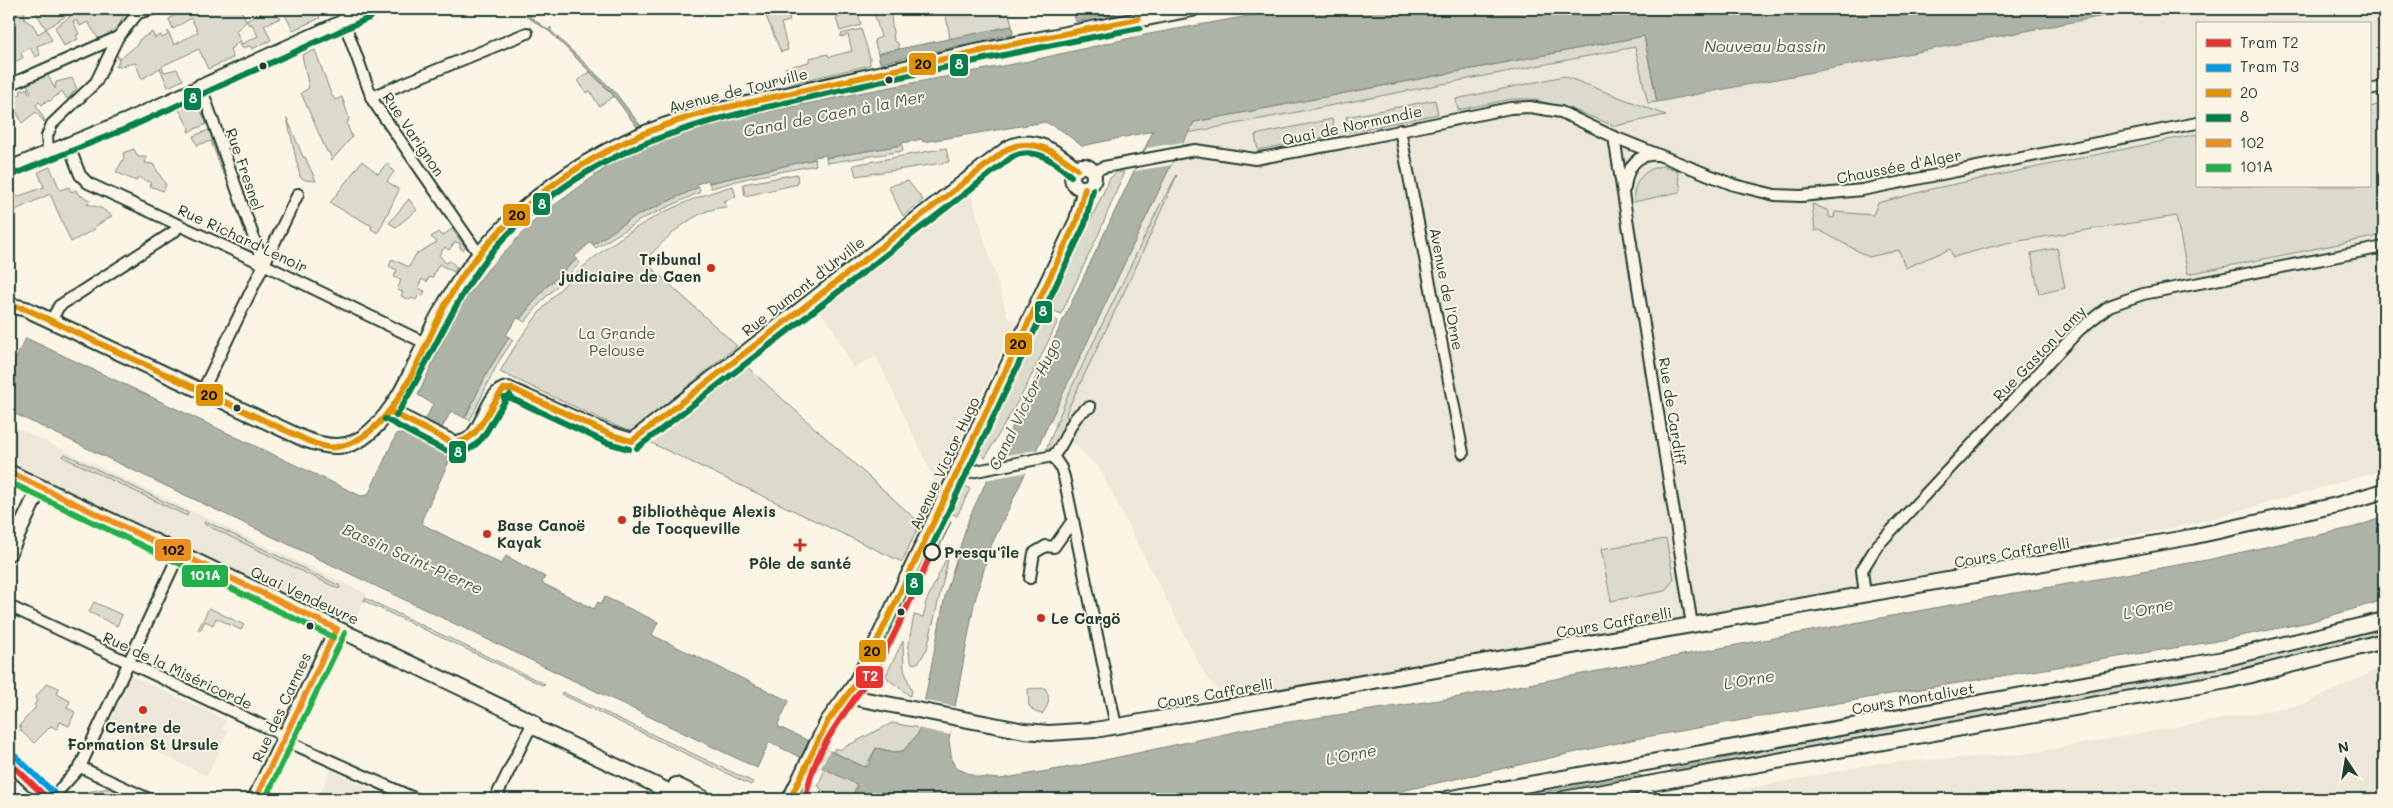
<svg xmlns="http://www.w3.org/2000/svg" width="2393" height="808" font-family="Mali,sans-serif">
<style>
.built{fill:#ece7d8;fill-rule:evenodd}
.green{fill:#dcdacc;stroke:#7e8c80;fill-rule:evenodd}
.water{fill:#aeb3a7;stroke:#758479;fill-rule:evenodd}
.pier{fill:#fcf5e5}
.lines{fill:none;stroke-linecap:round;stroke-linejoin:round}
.street-casing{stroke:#1f3d34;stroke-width:14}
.secondary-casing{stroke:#1f3d34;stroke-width:18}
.street{stroke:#fcf5e5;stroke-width:10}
.secondary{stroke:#fcf5e5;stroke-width:14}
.tram{stroke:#1f3d34;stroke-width:1}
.bus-1-casing{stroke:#fcf5e5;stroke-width:10}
.bus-2-casing{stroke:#fcf5e5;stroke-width:10}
.bus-3-casing{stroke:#fcf5e5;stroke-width:10}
.bus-4-casing{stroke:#fcf5e5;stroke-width:10}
.bus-1{stroke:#e09205;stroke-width:6}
.bus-2{stroke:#00804b;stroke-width:6}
.bus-3{stroke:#ec8f1e;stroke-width:6}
.bus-4{stroke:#20af49;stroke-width:6}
.tram-1-casing{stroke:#fcf5e5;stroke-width:10}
.tram-2-casing{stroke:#fcf5e5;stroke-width:10}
.tram-1{stroke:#e73331;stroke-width:6}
.tram-2{stroke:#009adf;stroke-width:6}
.bus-dot{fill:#1f3d34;stroke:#fcf5e5;stroke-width:2}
.poi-dot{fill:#c8321e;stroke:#fcf5e5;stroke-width:2}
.stop-dot{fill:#fcf5e5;stroke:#1f3d34;stroke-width:2.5}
.labels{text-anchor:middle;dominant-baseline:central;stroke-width:4;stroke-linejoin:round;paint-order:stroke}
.street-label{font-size:15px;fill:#1f3d34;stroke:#fcf5e5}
.poi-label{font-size:15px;font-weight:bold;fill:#1f3d34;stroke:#fcf5e5;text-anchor:start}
.park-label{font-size:15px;fill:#455c52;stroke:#fcf5e5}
.stop-label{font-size:15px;font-weight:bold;fill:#1f3d34;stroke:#fcf5e5;text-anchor:start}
.water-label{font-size:16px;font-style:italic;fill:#435a51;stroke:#fcf5e5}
.line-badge{stroke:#fcf5e5;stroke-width:2}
.badge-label{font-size:14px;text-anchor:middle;font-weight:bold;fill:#fff}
.pale-badge-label{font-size:14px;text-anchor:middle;font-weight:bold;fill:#111}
</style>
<rect width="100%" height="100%" fill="#fcf5e5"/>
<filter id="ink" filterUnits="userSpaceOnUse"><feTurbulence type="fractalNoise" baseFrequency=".02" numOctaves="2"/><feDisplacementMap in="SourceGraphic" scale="10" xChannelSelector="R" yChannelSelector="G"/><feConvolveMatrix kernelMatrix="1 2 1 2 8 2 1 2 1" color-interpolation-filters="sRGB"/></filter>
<g filter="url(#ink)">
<g class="built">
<path d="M1762,9H2384V470L2197,523L1828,592L1225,700L1204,673L1099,468L1049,420L1171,165L1194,122ZM2197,24H2369V186H2197Z"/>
<polygon points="970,191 1008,318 1017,321 937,486 876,356 853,368 834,330 819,310"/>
<polygon points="9,424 367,594 352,627 325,615 318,631 9,482"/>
<polygon points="2384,666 2384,799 1693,799 1880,763 2024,754 2305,704"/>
<polygon points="132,676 226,720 222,729 228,732 207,776 107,728"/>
<polygon points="331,770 368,788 392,799 317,799"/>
</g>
<g class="green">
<polygon points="9,9 25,9 24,19 33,25 38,34 46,29 34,9 127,9 115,33 99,40 88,22 80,26 77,21 73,21 79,34 76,35 78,39 64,46 55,27 70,17 69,14 46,29 52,40 37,46 40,55 35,57 30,47 21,53 23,58 9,65"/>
<path d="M184,9H240L247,21L257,14L258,16L265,9H268L281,18L264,25L271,40L252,49L250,46L242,48L239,42L235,44V46L230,49L233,58L208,69L199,49L164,65L162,67L164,72L177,69L183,80L168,87L160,68L142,79L135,63L116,67L119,61L116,54L120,59L137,45L139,40L152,32L155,38L161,35L162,38L168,35V31L174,45L198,32L191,18L173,29L169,19ZM247,21L249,25L252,24L258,36L242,44L236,31Z"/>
<polygon points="279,9 311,9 314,14 318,12 320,18 293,30 283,11"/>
<polygon points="763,9 787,9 790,21 781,23 788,50 781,52"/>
<polygon points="873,9 890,9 894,41 898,43 899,49 878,54 874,40 881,37"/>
<polygon points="945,9 1008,9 1012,26 950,39"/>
<polygon points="858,11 861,25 840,31 836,18"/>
<polygon points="861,29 870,58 870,65 789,84 785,68 809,62 809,58 828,54 829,57 852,51 848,35 841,37 841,34"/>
<polygon points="1644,36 1657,102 1648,103 1635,47 1188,133 1194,122"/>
<polygon points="315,50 331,94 335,100 342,97 349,118 347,124 352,137 332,160 329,152 327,152 301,93 309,88 302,55"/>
<polygon points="46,72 55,89 56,82 72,78 77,89 67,99 62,91 50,101 46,101 42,105 39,102 36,105 45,121 44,122 36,112 22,123 9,96 14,93 16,96 21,94 20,91 27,88 29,94 31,93 27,84"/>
<polygon points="590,72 614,96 599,106 590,91 586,93 578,80"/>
<polygon points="1564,76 1666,115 1615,126 1571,109 1531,99 1512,99 1458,110 1456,99"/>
<polygon points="194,96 207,124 188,132 189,128 176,104"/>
<polygon points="1435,100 1438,114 1349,132 1346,117"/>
<polygon points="2384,104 2384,235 2188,274 2176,216 2006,243 1953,257 1950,249 1905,268 1899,250 1869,257 1819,230 1815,231 1812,204 1829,211 1829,217 1834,218 1835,212 1873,215 1878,203 1936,188 2197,134 2197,186 2369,186 2369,107"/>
<polygon points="287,118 303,157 305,157 316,181 305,180 300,177"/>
<polygon points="1332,119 1335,135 1258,150 1255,135"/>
<polygon points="209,130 224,174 223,174 211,141 197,145 193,136"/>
<polygon points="902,145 903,151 827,163 826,158"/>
<polygon points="946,148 949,162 856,176 853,165"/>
<polygon points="134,149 138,157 147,157 145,163 153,164 166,185 163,191 150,186 151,183 138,177 136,181 116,172 124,158 123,153"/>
<polygon points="815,159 816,165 748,178 711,188 709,183"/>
<polygon points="362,161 378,174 387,163 394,172 387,181 399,190 378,233 371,229 372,226 330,203"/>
<path d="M1663,166L1677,170L1681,190L1679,192L1634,202C1632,183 1644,168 1663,166Z"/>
<polygon points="50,167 60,190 69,187 71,192 76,190 78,194 90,200 87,204 101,208 112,216 94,227 95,229 71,242 50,194 9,213 9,195 11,199 44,187 38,172"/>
<polygon points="1117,172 1124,172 1100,231 1061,314 1050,309 1110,178"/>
<polygon points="797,174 798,184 745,196 743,184"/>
<polygon points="1177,175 1136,267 1067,411 1066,416 1069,418 1053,447 1046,450 1067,397 1159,207"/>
<polygon points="908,181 923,200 903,216 888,186"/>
<path d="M733,186L736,197L723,201L727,207C694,208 666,239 644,261L737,346L639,426L634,430L627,431L500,372C549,281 633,213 733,186Z"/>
<polygon points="699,187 700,192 642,219 596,248 593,245 632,218"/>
<polygon points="409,199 417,210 396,227 389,223"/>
<polygon points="452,229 465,247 463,250 460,248 460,243 455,242 449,250 445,247 439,255 446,263 450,261 457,267 454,272 439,264 432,278 429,277 427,282 422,279 418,288 425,291 423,296 419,294 416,300 412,298 410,300 401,296 403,292 397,290 401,280 394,277 397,270 389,266 392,259 409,267 416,254 437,242 431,237 438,232 442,236"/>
<polygon points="2057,248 2065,288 2039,294 2031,253"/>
<polygon points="577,259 580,263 542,301 525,322 520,319 544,289"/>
<polygon points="1045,315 1058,321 1025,389 985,458 980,453"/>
<polygon points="509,337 513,340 499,361 470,420 465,418 488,371"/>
<polygon points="745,365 920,523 902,562 649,442"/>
<polygon points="65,454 188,513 187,516 63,457"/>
<polygon points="966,486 970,489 957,516 948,512 958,491"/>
<polygon points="205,521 340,586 339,589 204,524"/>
<polygon points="1666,539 1674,579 1665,591 1611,601 1601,549"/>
<path d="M946,559L948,560L927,649L919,662L913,664C904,653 912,629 914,615L923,617L926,607L925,604Z"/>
<polygon points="365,598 545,684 542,685 364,601"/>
<polygon points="94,602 122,615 117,626 89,612"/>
<polygon points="209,608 244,625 241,630 216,618 213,625 205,621 200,631 198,630"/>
<polygon points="2384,625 2384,636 2213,676 1671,774 1669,773 1672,769 1750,754 1808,739"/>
<polygon points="903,641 904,669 912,692 910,696 889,680 886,675"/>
<polygon points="47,683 59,688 57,694 70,701 67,708 75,712 69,726 60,722 57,729 51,726 34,743 20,730 21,728 19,726 36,707 34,705 37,701 35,698"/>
<path d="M1045,688C1051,698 1049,705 1042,714L1035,712L1029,706L1028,689Z"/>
<polygon points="562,692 753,782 751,785 561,694"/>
<polygon points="892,723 920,728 918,734 903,751 894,752 876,748 865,767 833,752 835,748 839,750"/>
<polygon points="825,769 857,784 851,799 831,799 818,786"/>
<polygon points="1638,775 1642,776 1642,779 1533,799 1505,799"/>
<polygon points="109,788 116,791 113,798 116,799 85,799 86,792"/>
</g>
<g class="water">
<polygon points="1105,9 1129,10 1076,22 1074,15"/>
<path d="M1287,9H2140L1657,102L1644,36L1194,122L1171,165L990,548L974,604L949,740L952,761L956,768L977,777L1000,779L1082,765L1262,726L1459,697L1998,596L2207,560L2355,527L2384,517V600L2309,622L2211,642L1890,694L1640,738L1365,799H851L857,788L856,784L771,743L768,744L757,768L9,411V372L26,338L361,496L368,495L397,433L417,438L433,404L418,395L447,332L466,298L488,269L537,218L605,168L646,143L649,144L711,124L859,93L1029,61L1144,35ZM1045,122L1061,130L1082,146L1153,131L969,518L945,596L918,734L903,751L894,752L876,748L868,766L864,767L779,727L778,724L789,701L652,635L658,622L605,597L601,604L598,602L594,609L542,583L545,577L506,556L501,564L422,524V519L451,457L432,447L451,411L465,418L488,371L509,337L506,335L517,318L520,319L544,289L577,259L575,256L591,242L593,245L632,218L699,187L697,184L708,180L709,183L815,159L814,157L826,155V158L902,145V143L922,139L923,142Z"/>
<polygon points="527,14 548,30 551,27 551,31 614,91 640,125 637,127 610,91 590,72 550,32 526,16"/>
<polygon points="1012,26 1013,34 880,63 878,54 889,51"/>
</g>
<g class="pier">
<polygon points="1183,142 1171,165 1135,171 1147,148"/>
<polygon points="1038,450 1028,472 984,480 995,457"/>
<polygon points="922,700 957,707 950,735 917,728"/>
</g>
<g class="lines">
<g class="street-casing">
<g id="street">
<polyline points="138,13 152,9"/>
<polyline points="343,19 373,101 479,254"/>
<polyline points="200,84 263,264"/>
<polyline points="9,85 118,37"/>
<polyline points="2369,90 2384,87"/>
<polyline points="371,97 527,33"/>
<polyline points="1400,130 1463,453"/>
<polyline points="1614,137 1692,625"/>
<polyline points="68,143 80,175 88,183 263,264 425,343"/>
<polyline points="48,150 47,136 52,124 96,82 118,37 138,13 139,9"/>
<polyline points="9,167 124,120 367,9"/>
<polyline points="1093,172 1104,167 1195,150 1255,159 1342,143 1510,108 1530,107 1561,112 1614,137 1734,185 1775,195 1801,196 1862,190 2197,123"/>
<path d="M1625,188C1627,169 1635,153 1657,155"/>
<polyline points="51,321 59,306 175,231 179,225"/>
<polyline points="202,392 298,194"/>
<polyline points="1053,456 1061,468 1064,477 1116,726"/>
<path d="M956,475L1053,456C1069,440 1068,416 1090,407"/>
<polyline points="1030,578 1034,553 1046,546 1054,547 1073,520"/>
<polyline points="1865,595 1862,570 1877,546 2079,330 2109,306 2143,294 2384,247"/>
<polyline points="9,606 278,733 291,743 416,799"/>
<polyline points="80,767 149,799"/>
<polyline points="51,799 80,767 179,554"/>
<polyline points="495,799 533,722"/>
</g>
</g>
<g class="secondary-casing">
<g id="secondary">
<circle cx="1083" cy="177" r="11"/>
<path d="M9,305L26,309L304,439C328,448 349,451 370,432C404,402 418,353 439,315C493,214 596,140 707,113L975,52L1192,9"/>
<path d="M389,411L453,443C485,449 483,391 508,389L609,434L632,441L1007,149C1032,134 1058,153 1077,169"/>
<polyline points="9,472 533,722 536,728 685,799"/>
<polyline points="9,553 40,487"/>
<polyline points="846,696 1024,731 1049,733 1095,730 2191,537 2337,505 2384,491"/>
<polyline points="9,783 26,799"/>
<polyline points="676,785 705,799"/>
<polyline points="255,799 337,629"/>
<polyline points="790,799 828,721 854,686 871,654 1077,220 1085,188"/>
<polyline points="1446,799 2223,659 2384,620"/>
<polyline points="1563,799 2227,681 2384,641"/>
<polyline points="1644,799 1649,797"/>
</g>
</g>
<use href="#street" class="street"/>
<use href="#secondary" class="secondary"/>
<polyline class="tram" points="896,638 951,522"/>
<g class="bus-1-casing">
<g id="bus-1">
<path d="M9,305L26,309L304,439C314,443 326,449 337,447C397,437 423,343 449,298C465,269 487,243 510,221C567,166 639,129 715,110L989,49L1138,19"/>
<polyline points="504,389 513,389 609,434 632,441"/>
<path d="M389,411L453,443C481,442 487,406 504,389"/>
<path d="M632,441L1007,149C1034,137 1056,152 1077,169"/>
<polyline points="790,799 828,721 854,686 871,654 1077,220 1085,188"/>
</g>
</g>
<g class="bus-2-casing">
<g id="bus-2">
<polyline points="12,175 128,128 371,17"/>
<polyline points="504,398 511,398 605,442 629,449"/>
<path d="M396,416C433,358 453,296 499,244C598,135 721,118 856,87C950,66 1045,46 1140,28"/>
<path d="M385,419C400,426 439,450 452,452C464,454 475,447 482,438C493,424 498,407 510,395"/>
<path d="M637,448L1012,157C1035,146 1054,161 1071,176"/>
<polyline points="800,799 836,726 861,691 879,658 1085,224 1093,190"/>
</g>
</g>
<g class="bus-3-casing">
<g id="bus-3">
<polyline points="9,472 337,629"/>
<polyline points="255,799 337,629"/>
</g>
</g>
<g class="bus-4-casing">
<g id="bus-4">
<polyline points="9,482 333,637"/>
<polyline points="265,799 345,633"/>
</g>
</g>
<use href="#bus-1" class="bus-1"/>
<use href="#bus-2" class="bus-2"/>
<use href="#bus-3" class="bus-3"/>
<use href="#bus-4" class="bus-4"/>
<g class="tram-1-casing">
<g id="tram-1">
<polyline points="9,762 48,799"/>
<path d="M806,799C812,746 853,706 879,662C900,628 915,588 932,552"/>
</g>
</g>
<g class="tram-2-casing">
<polyline id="tram-2" points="15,756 54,793"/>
</g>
<use href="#tram-1" class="tram-1"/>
<use href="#tram-2" class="tram-2"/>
</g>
</g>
<g class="bus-dot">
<circle cx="263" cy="66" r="4.5"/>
<circle cx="889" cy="80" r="4.5"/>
<circle cx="237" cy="408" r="4.5"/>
<circle cx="901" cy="612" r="4.5"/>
<circle cx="310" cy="626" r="4.5"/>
</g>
<g class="poi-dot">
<circle cx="711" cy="268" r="5"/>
<circle cx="622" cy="520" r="5"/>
<circle cx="487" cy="534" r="5"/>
<path d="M797.5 537.5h5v5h5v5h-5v5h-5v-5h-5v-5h5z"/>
<circle cx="1041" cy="618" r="5"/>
<circle cx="143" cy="710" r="5"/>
</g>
<circle class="stop-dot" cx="932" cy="552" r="8"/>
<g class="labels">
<g class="street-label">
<text transform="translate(738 90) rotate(-14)">Avenue de Tourville</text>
<text transform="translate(1352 125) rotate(-12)">Quai de Normandie</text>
<text transform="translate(414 134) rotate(56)">Rue Varignon</text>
<text transform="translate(1899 166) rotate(-11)">Chaussée d'Alger</text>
<text transform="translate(245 169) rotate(71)">Rue Fresnel</text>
<text transform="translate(243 238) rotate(25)">Rue Richard Lenoir</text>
<text transform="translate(803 286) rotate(-38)">Rue Dumont d'Urville</text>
<text transform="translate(1447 289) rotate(79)">Avenue de l'Orne</text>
<text transform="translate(2039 353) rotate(-46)">Rue Gaston Lamy</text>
<text transform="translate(1673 411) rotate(81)">Rue de Cardiff</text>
<text transform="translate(944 463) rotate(-65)">Avenue Victor Hugo</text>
<text transform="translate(2012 552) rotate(-10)">Cours Caffarelli</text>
<text transform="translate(305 595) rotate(25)">Quai Vendeuvre</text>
<text transform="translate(1614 622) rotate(-10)">Cours Caffarelli</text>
<text transform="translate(178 670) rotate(25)">Rue de la Miséricorde</text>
<text transform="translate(1215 693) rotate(-10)">Cours Caffarelli</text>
<text transform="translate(1913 698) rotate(-10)">Cours Montalivet</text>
<text transform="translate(281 707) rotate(-65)">Rue des Carmes</text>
</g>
<g class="poi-label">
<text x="701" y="259" text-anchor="end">Tribunal<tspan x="701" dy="17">judiciaire de Caen</tspan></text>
<text x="632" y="511">Bibliothèque Alexis<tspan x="632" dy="17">de Tocqueville</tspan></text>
<text x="497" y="525">Base Canoë<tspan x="497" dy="17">Kayak</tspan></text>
<text x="800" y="563" text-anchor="middle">Pôle de santé</text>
<text x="1051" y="618">Le Cargö</text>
<text x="143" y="727" text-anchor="middle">Centre de<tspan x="143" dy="17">Formation St Ursule</tspan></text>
</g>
<g class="park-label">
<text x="617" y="333">La Grande<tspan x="617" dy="17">Pelouse</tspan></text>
</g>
<g class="stop-label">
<text x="944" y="552">Presqu'île</text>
</g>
<g class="water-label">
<text x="1765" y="45">Nouveau bassin</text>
<text transform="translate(834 113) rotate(-11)">Canal de Caen à la Mer</text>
<text transform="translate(1024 404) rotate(-64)">Canal Victor-Hugo</text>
<text transform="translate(413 558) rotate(24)">Bassin Saint-Pierre</text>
<text transform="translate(2148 608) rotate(-12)">L'Orne</text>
<text transform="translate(1749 679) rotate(-10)">L'Orne</text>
<text transform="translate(1351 754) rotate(-11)">L'Orne</text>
</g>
</g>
<g class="line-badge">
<rect x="908" y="52" width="29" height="24" rx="5" fill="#e09205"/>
<rect x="949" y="53" width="20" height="24" rx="5" fill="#00804b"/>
<rect x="183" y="87" width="19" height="24" rx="5" fill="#00804b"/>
<rect x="532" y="192" width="19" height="24" rx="5" fill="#00804b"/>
<rect x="502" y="203" width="29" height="24" rx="5" fill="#e09205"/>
<rect x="1034" y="300" width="19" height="24" rx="5" fill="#00804b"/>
<rect x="1004" y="332" width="29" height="24" rx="5" fill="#e09205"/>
<rect x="195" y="383" width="29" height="24" rx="5" fill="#e09205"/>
<rect x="448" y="440" width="19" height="24" rx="5" fill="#00804b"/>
<rect x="154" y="538" width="38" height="24" rx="5" fill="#ec8f1e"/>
<rect x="181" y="564" width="48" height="24" rx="5" fill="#20af49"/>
<rect x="905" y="572" width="19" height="24" rx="5" fill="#00804b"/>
<rect x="858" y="639" width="29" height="24" rx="5" fill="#e09205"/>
<rect x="855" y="665" width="29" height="24" rx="5" fill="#e73331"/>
</g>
<g class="badge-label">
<text x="959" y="69">8</text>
<text x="193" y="103">8</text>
<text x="542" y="209">8</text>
<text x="1043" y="316">8</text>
<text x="458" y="457">8</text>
<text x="205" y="580">101A</text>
<text x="914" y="588">8</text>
<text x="870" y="681">T2</text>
</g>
<g class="pale-badge-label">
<text x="923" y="69">20</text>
<text x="517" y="220">20</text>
<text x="1018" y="349">20</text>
<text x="209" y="400">20</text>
<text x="173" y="555">102</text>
<text x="872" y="656">20</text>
</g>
<rect width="2393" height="808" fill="none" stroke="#fcf5e5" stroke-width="30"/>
<rect x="15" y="15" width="2363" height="778" fill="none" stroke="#1f3d34" stroke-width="2" filter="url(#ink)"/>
<rect x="2196" y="22" width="175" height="165" fill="#fcf5e5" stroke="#a4ab9e"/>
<rect x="2206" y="39" width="25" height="8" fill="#e73331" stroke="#a4ab9e"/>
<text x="2240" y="48" font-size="15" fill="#1f3d34">Tram T2</text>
<rect x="2206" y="64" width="25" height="8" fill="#009adf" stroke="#a4ab9e"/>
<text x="2240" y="72" font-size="15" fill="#1f3d34">Tram T3</text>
<rect x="2206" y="89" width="25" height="8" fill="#e09205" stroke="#a4ab9e"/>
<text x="2240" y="98" font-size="15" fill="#1f3d34">20</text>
<rect x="2206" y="114" width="25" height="8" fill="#00804b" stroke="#a4ab9e"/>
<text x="2240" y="122" font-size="15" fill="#1f3d34">8</text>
<rect x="2206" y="139" width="25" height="8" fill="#ec8f1e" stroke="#a4ab9e"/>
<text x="2240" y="148" font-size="15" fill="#1f3d34">102</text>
<rect x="2206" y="164" width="25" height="8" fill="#20af49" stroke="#a4ab9e"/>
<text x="2240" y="172" font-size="15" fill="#1f3d34">101A</text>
<g transform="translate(2346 760) rotate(348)" stroke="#fcf5e5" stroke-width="4" paint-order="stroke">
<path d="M0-4L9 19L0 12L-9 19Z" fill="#1f3d34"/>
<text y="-8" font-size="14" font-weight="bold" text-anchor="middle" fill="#1f3d34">N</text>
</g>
</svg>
